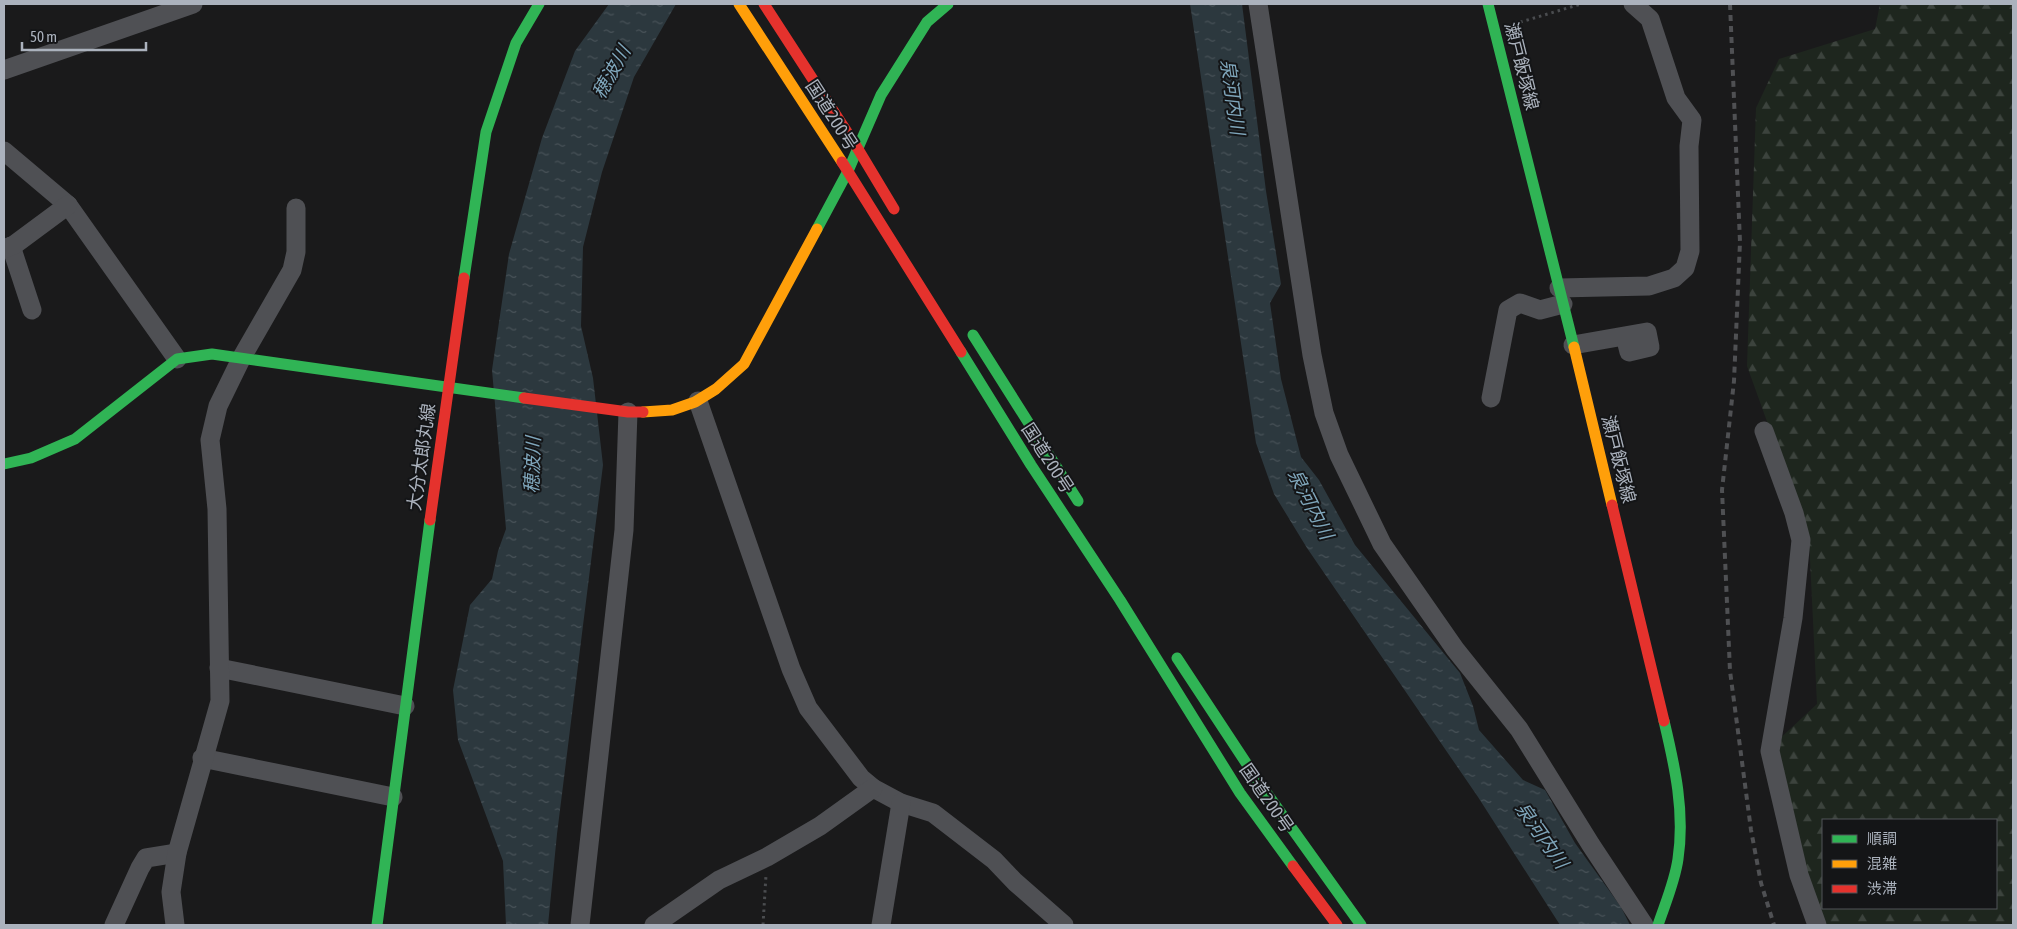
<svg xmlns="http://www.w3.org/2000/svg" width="2017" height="929" font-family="'Asap Condensed','Noto Sans JP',sans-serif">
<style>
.forest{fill:url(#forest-firs);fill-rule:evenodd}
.water{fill:url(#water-ripples)}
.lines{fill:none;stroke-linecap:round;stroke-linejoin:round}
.path{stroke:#4a4c4f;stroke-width:3;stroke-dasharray:2.5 4;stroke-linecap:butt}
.street{stroke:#4f5054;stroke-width:19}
.fast{stroke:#30b455;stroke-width:11}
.slow{stroke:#ff9f0a;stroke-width:11}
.jam{stroke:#e5322d;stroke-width:11}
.rail{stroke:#4f5053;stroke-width:4;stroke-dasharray:6 5;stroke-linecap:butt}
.labels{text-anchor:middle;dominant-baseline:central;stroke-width:4;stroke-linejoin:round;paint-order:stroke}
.street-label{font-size:18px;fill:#abb2bd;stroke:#141517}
.water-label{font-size:19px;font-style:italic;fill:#7fa6bb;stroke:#141517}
</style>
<defs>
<pattern id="forest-firs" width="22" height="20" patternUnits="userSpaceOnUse" patternTransform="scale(1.25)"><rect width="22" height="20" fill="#1e261e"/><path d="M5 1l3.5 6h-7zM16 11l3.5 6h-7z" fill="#3c433d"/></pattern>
<pattern id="water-ripples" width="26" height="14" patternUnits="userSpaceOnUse" patternTransform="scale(1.25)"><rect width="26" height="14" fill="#2c383e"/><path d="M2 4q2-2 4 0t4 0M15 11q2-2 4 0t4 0" fill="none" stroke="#485258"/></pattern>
</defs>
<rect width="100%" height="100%" fill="#1a1a1b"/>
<path class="forest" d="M1880,4H2013V925H1825L1807,886L1774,744L1817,704L1809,538L1747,366L1756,108L1779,59L1875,29ZM1823,820H1996V908H1823Z"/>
<g class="water">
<polygon points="609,4 676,4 634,77 602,172 583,247 581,326 593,378 603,465 557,834 548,925 506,925 503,861 458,740 453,690 470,605 492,579 498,551 506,529 492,370 509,254 542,138 575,51"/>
<polygon points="1190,4 1242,4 1266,191 1281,284 1270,303 1281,379 1301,457 1319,480 1355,545 1460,673 1473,706 1479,730 1523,780 1545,790 1575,843 1621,907 1630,925 1560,925 1478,797 1307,548 1274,494 1256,443"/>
</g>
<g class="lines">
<g class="path">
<polyline points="1514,24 1581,4"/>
<polyline points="763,925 766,875"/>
</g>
<g class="street">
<polyline points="1258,4 1312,355 1324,413 1339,455 1382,544 1455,649 1519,729 1591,845 1644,925"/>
<polyline points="4,70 193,4"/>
<polyline points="4,151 68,205 177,359"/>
<polyline points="11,246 32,310"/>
<polyline points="4,249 14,245 68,205"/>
<polyline points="1559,288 1649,286 1674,278 1685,268 1690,251 1689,146 1692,120 1676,98 1650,19 1633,4"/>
<polyline points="1573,345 1647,332 1650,347 1629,352 1625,336"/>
<polyline points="1491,398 1508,310 1520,303 1540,310 1563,304"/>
<polyline points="698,401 791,669 808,708 861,778 873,788 901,803 933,813 994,860 1015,882 1064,925"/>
<polyline points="1764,431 1794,513 1801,540 1793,618 1770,751 1799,875 1817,925"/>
<polyline points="219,668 405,706"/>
<polyline points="202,758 393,797"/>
<polyline points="114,925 140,868 146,858 177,853"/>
<polyline points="175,925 171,892 177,853 220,701 217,509 210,440 218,406 242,357 292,270 296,252 296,208"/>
<polyline points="580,925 624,530 628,412"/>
<polyline points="654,925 719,880 767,857 820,826 873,788"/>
<polyline points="881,925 901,803"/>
</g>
<g class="fast">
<polyline points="1488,4 1574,347"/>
<polyline points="817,229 848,171 881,95 927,22 948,4"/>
<polyline points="464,278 486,132 516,43 539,4"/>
<polyline points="973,335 1078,501"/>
<polyline points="961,352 1031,465 1120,600 1240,793 1293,866"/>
<polyline points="4,464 31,458 75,439 177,359 212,354 524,398"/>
<polyline points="1177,658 1258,781 1361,925"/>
<polyline points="377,925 430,520"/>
<path d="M1658,925C1665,904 1675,881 1678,859C1685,812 1675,767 1664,721"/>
</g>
<g class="slow">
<polyline points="739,4 842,162"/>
<polyline points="1574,347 1612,505"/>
<polyline points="643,412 672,410 695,402 716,389 744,364 817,229"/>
</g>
<g class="jam">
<polyline points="764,4 858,149 894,209"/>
<polyline points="842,162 961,352"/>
<polyline points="524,398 628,412 643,412"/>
<polyline points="1612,505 1664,721"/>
<polyline points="430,520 464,278"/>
<polyline points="1293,866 1337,925"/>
</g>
<polyline class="rail" points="1730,4 1740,242 1734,381 1722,490 1730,671 1751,830 1761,883 1774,925"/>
</g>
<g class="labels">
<g class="street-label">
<text transform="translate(1522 66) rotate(76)">瀬戸飯塚線</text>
<text transform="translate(832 115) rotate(57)">国道200号</text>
<text transform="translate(421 457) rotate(-82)">大分太郎丸線</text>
<text transform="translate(1048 458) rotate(57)">国道200号</text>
<text transform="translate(1619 459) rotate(76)">瀬戸飯塚線</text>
<text transform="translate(1267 798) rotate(55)">国道200号</text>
</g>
<g class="water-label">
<text transform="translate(611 72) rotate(-61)">穂波川</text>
<text transform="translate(1233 97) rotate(82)">泉河内川</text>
<text transform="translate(532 465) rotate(-88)">穂波川</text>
<text transform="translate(1311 504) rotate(63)">泉河内川</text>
<text transform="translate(1542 835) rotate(55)">泉河内川</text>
</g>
</g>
<rect width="2017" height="929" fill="none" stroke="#abb2bd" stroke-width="10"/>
<rect x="1822" y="819" width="175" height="90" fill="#141517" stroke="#505459"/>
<rect x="1832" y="835" width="25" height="8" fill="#30b455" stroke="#505459"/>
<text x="1867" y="844" font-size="15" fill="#abb2bd">順調</text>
<rect x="1832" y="860" width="25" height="8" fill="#ff9f0a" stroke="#505459"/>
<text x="1867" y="869" font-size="15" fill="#abb2bd">混雑</text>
<rect x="1832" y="885" width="25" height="8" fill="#e5322d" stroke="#505459"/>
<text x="1867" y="894" font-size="15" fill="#abb2bd">渋滞</text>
<path d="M22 42v8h124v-8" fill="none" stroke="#abb2bd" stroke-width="2.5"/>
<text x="30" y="42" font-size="15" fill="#abb2bd" stroke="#141517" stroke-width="4" paint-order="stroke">50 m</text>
</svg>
